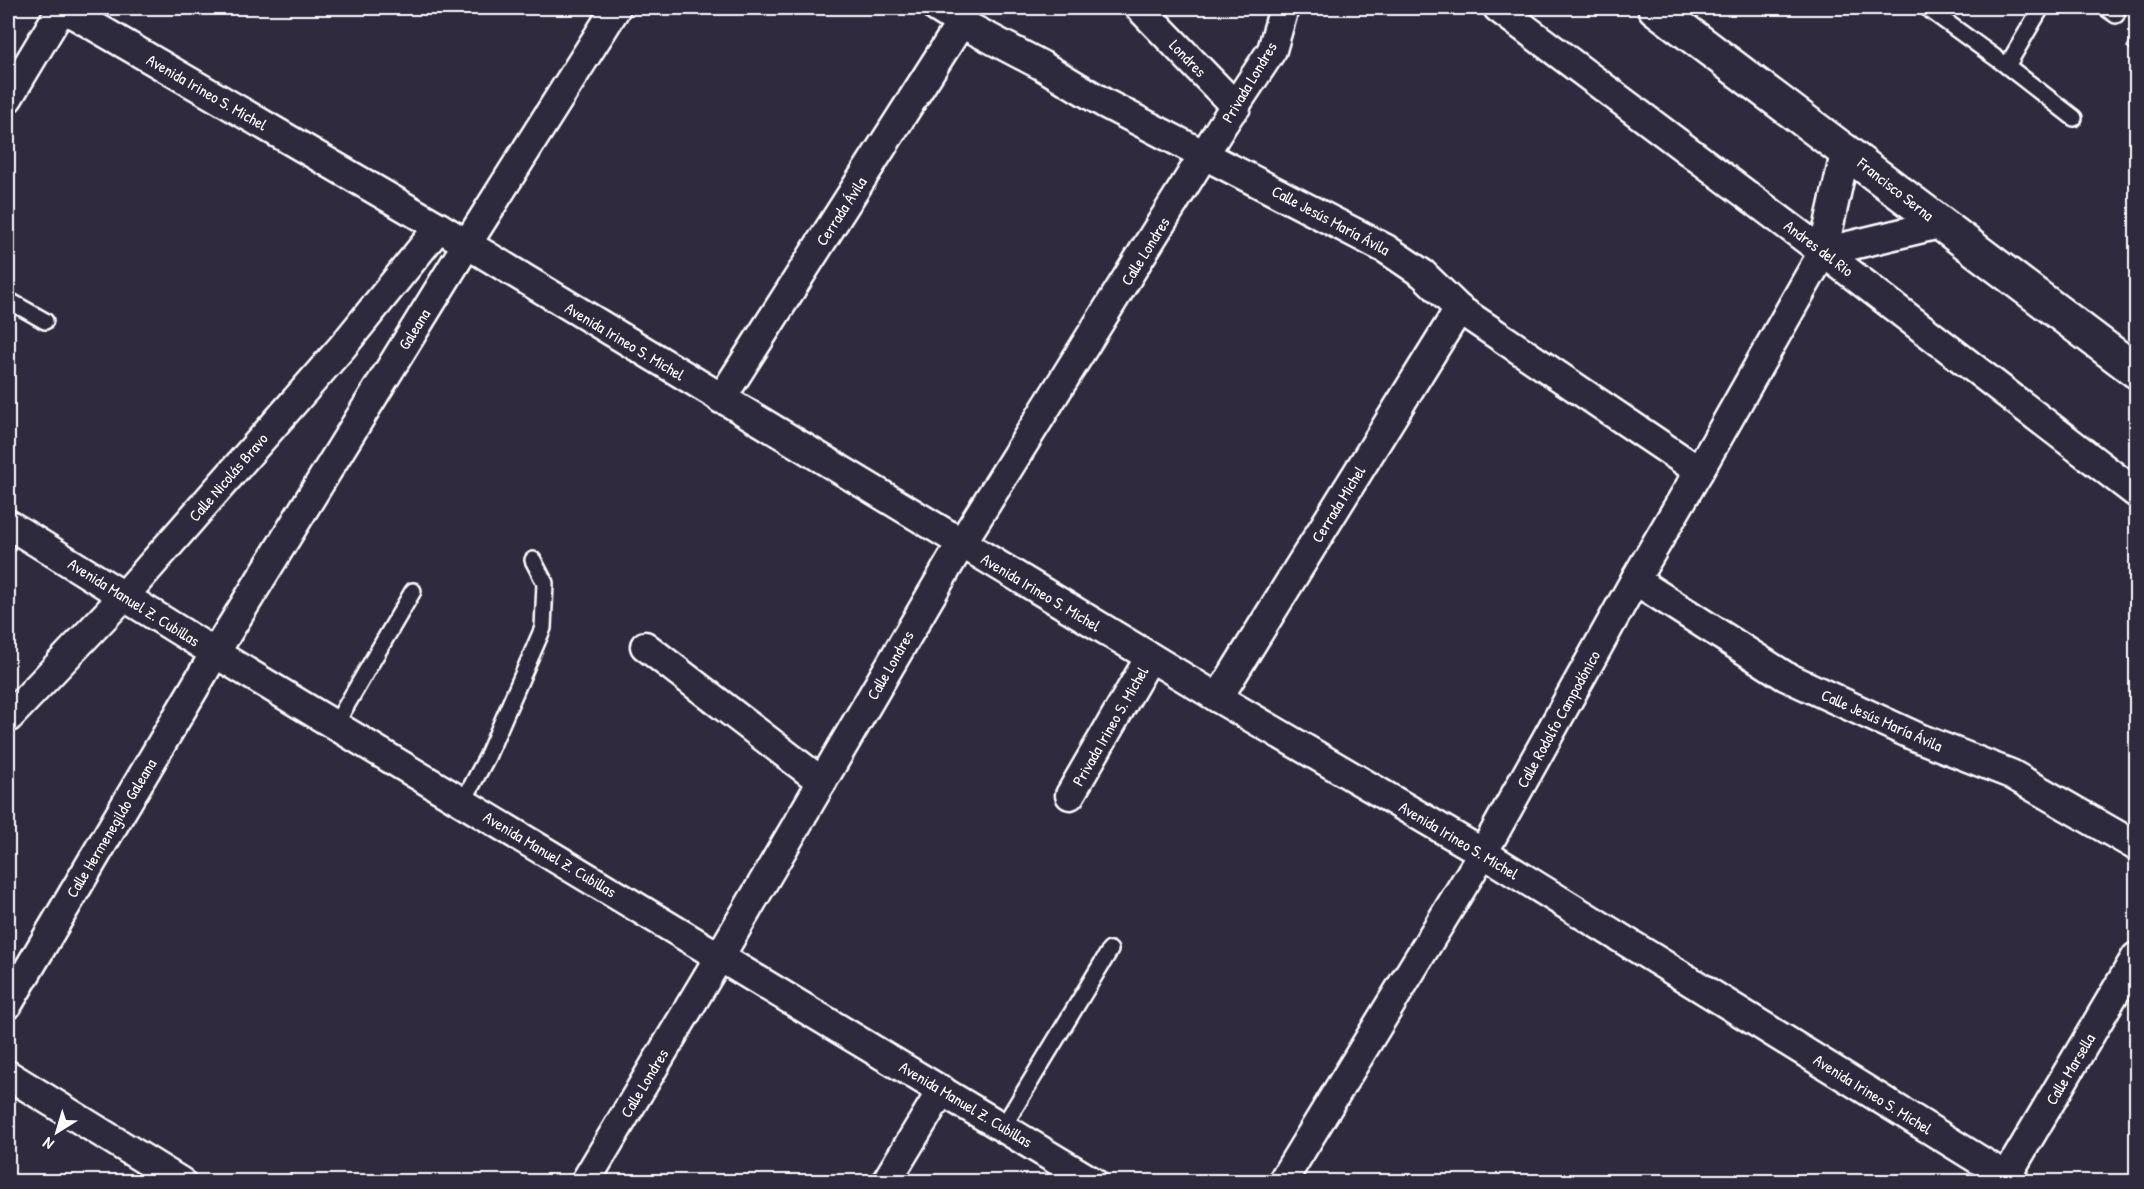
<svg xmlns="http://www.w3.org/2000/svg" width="2144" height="1189" font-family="'Patrick Hand',sans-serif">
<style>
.building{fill:url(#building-cross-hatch);stroke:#fff;stroke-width:1.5;filter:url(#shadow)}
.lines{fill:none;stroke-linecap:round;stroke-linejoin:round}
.lane-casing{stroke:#fff;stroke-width:20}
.street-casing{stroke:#fff;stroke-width:33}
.secondary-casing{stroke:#fff;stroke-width:38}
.lane{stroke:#2f2a3d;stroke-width:15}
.street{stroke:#2f2a3d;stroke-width:28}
.secondary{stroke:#2f2a3d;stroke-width:33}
.labels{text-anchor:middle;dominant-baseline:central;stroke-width:4.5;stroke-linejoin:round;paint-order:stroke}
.street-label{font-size:16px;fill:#fff;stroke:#2f2a3d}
</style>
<defs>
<pattern id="building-cross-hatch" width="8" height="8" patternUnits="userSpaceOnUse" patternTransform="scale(1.5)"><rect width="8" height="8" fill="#5b617d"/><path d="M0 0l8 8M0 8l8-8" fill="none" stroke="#747990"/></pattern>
<filter id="shadow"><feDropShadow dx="3.5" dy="6" stdDeviation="0" flood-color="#0009"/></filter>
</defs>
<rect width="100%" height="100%" fill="#2f2a3d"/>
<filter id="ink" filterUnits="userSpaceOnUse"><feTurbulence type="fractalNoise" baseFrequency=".0167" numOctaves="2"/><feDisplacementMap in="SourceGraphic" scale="12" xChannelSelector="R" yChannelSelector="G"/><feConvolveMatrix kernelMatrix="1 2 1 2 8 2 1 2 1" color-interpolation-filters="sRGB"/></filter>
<g filter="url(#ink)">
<polygon class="building" points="2136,32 2136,53 2127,47"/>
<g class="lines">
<g class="lane-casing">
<g id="lane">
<polyline points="1927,8 2007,66"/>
<polyline points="2041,8 2007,66 2074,118"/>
<polyline points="2106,8 2116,15"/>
<polyline points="8,300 45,321"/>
<polyline points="335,725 413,591"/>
<polyline points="463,802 487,757 543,628 545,583 533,560"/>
<polyline points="1003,1127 1110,950"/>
</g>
</g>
<g class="street-casing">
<g id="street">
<polyline points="63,8 439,227 1218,698 1483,853 2015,1182"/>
<polyline points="937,8 961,23 1041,65 1104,103 1386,249 1423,274 1459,309 1699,471"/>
<polyline points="1140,8 1236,107"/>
<polyline points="1498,8 1823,252 2136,493"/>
<polyline points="8,98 62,8"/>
<polyline points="1823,252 1940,224"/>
<polyline points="721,399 961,23"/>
<polyline points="8,524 215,653 1093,1182"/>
<polyline points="1635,580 1785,676 1919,738 2011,774 2136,846"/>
<polyline points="645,646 822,782"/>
<polyline points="1218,698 1459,309"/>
<polyline points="8,718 125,595 343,346 439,227"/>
<polyline points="1070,795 1150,657"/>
<polyline points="8,1004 215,653 467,244 616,8"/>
<polyline points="8,1075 181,1182"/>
<polyline points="585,1182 720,956 961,544 1223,124 1272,50 1284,8"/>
<polyline points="886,1182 942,1090"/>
<polyline points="1282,1182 1483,853 1635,580 1699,471 1823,252 1846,149"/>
<polyline points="2003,1182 2136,957"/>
</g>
</g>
<g class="secondary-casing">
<polyline id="secondary" points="1655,8 2136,371"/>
</g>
<use href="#lane" class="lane"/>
<use href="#street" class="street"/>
<use href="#secondary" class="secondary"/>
</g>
</g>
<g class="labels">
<g class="street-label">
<text transform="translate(1188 58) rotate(46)">Londres</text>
<text transform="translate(1249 82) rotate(-59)">Privada Londres</text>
<text transform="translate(207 92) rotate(30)">Avenida Irineo S. Michel</text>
<text transform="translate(1896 189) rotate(38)">Francisco Serna</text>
<text transform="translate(841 211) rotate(-57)">Cerrada Ávila</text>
<text transform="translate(1331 220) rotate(28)">Calle Jesús María Ávila</text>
<text transform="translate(1819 248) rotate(37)">Andres del Rio</text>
<text transform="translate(1145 251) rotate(-58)">Calle Londres</text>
<text transform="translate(414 329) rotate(-58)">Galeana</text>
<text transform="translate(625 341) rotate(31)">Avenida Irineo S. Michel</text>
<text transform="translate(228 477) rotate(-49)">Calle Nicolás Bravo</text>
<text transform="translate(1338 504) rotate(-58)">Cerrada Michel</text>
<text transform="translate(1041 592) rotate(31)">Avenida Irineo S. Michel</text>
<text transform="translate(134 602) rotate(32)">Avenida Manuel Z. Cubillas</text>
<text transform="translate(890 665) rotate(-60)">Calle Londres</text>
<text transform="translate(1558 719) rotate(-61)">Calle Rodolfo Campodónico</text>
<text transform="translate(1882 720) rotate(24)">Calle Jesús María Ávila</text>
<text transform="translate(1110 726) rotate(-60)">Privada Irineo S. Michel</text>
<text transform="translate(111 828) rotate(-59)">Calle Hermenegildo Galeana</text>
<text transform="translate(1459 840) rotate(31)">Avenida Irineo S. Michel</text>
<text transform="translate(550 854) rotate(31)">Avenida Manuel Z. Cubillas</text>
<text transform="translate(2070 1069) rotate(-59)">Calle Marsella</text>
<text transform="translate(644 1083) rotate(-59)">Calle Londres</text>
<text transform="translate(1873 1094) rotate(32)">Avenida Irineo S. Michel</text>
<text transform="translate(966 1104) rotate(31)">Avenida Manuel Z. Cubillas</text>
</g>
</g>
<rect width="2144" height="1189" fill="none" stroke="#2f2a3d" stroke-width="30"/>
<rect x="15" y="15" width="2114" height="1159" fill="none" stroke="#fff" stroke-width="2" filter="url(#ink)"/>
<g transform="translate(57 1132) rotate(217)" stroke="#2f2a3d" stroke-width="4.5" paint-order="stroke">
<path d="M0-4.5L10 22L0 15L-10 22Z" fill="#ffffff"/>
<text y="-9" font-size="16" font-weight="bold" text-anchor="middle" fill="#ffffff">N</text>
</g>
</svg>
